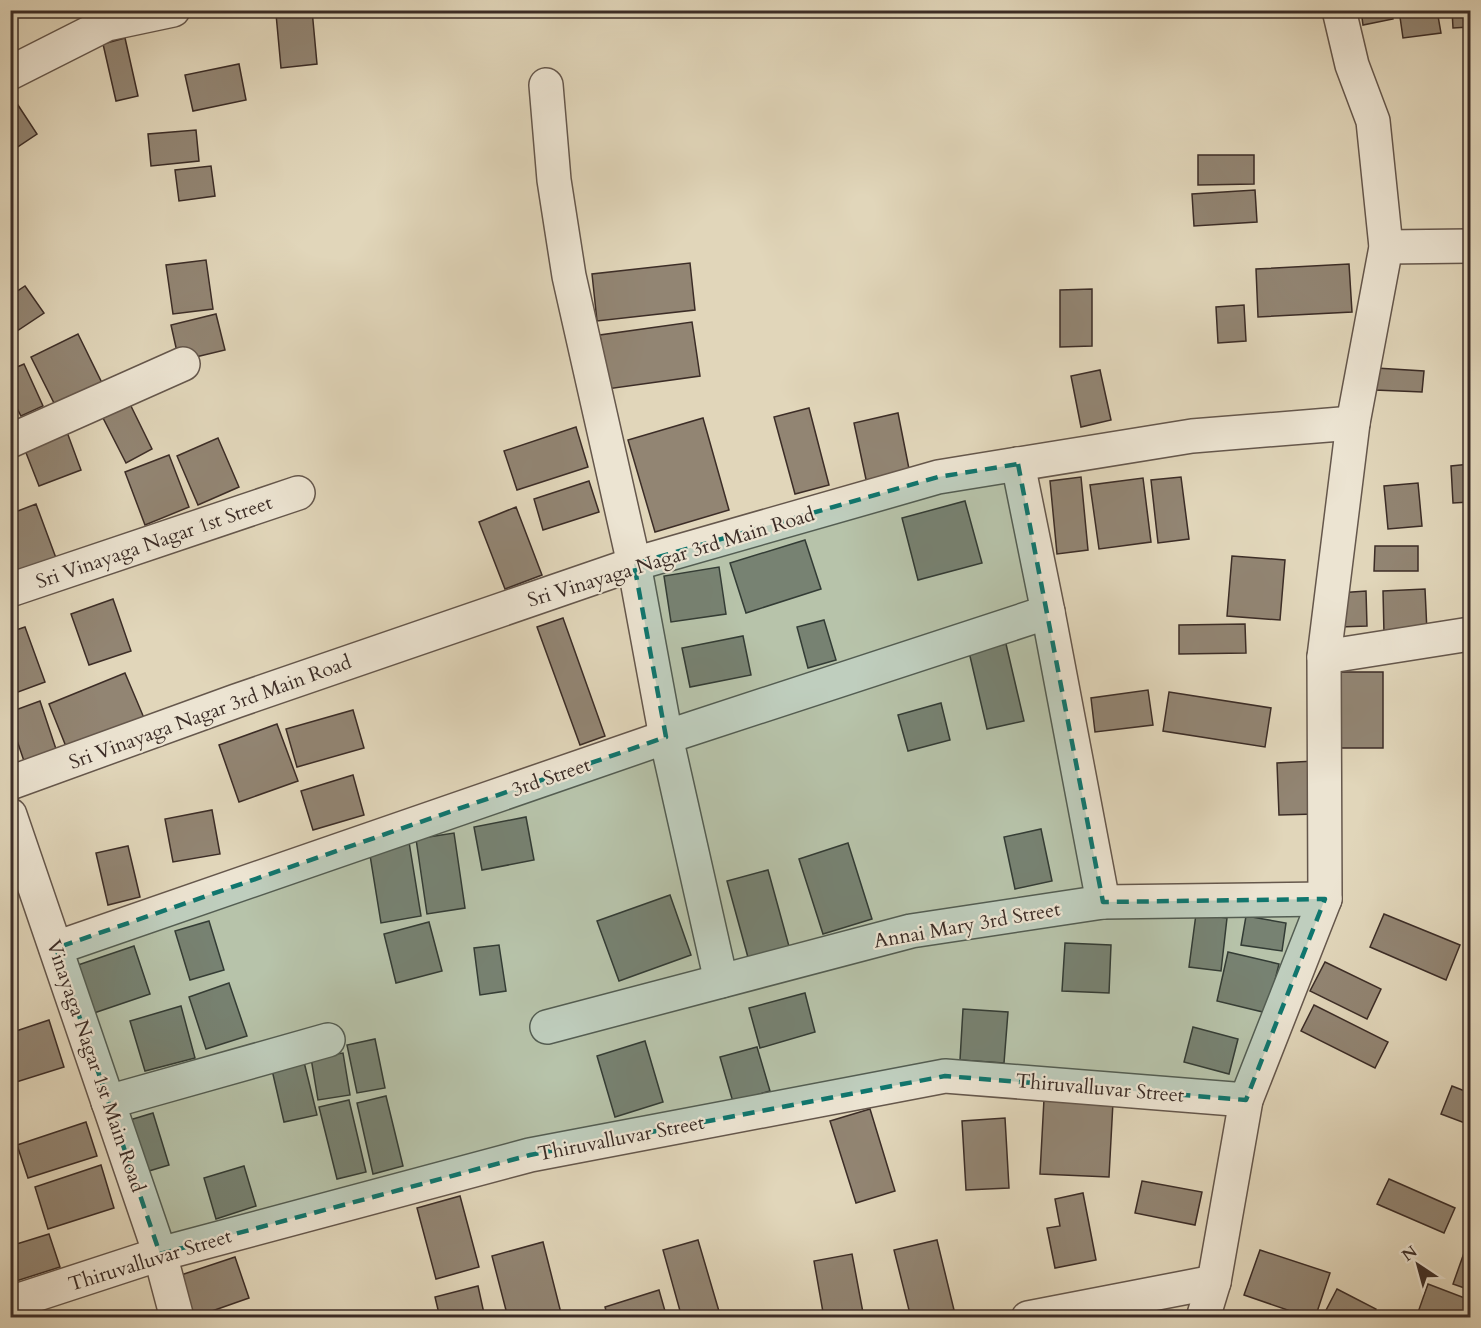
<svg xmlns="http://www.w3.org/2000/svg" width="1481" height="1328" font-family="Cardo,serif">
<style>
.building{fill:#928573;stroke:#3c2d27;stroke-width:1.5}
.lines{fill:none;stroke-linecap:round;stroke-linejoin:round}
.street-casing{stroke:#65574c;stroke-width:36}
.street{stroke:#ece4d2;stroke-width:33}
.marked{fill:#0f766e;fill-opacity:0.2;stroke:#0f766e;stroke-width:4.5;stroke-dasharray:12 8;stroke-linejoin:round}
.labels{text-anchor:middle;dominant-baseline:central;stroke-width:4.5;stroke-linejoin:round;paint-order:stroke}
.street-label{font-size:20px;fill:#3c2d27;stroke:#ece4d2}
</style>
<rect width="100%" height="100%" fill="#e1d6ba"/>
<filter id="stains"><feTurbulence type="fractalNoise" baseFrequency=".00333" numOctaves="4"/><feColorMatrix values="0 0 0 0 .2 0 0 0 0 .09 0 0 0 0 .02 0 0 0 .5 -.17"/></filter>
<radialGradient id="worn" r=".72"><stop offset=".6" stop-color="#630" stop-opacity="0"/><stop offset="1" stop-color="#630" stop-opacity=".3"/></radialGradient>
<g class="building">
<polygon points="304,10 312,10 317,64 281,68 276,14"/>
<polygon points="1361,10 1391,10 1393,19 1363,25"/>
<polygon points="1399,10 1437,10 1441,33 1403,38"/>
<polygon points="1452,10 1470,10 1470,27 1453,28"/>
<polygon points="125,38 138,96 116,101 103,44"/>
<polygon points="239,64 246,100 193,111 185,75"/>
<polygon points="14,99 37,134 10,152 10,101"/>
<polygon points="196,130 199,161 151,166 148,134"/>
<polygon points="1198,155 1254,155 1254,184 1198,185"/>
<polygon points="211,166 215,196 179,201 175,170"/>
<polygon points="1255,190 1257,222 1194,226 1192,194"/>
<polygon points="206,260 213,309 173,314 166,265"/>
<polygon points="690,263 695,310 597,321 592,274"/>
<polygon points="1349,264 1352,312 1258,317 1256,269"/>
<polygon points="25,286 44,313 17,331 10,322 10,296"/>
<polygon points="1092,289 1092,346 1060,347 1060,290"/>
<polygon points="1244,305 1246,341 1218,343 1216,307"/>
<polygon points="216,314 225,350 179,361 171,325"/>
<polygon points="692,322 700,376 607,389 600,335"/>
<polygon points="78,334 102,383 55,405 31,357"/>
<polygon points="24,364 43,406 21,416 10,395 10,370"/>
<polygon points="1376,368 1424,371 1422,392 1375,390"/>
<polygon points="1100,370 1111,420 1081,427 1071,376"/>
<polygon points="128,400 152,449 126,463 101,414"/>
<polygon points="809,408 829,485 795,494 774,417"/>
<polygon points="898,413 910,474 867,484 854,423"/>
<polygon points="703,418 729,510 655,532 628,440"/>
<polygon points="64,424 81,470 39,486 21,440"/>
<polygon points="576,427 588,467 517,490 504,451"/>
<polygon points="218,438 239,487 198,505 177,456"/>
<polygon points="169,455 189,507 145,525 125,472"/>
<polygon points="1470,464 1470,502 1453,503 1451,466"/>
<polygon points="1081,477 1088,550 1057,554 1050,481"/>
<polygon points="1181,477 1189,539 1158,543 1151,480"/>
<polygon points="1143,478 1151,542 1099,549 1090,485"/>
<polygon points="589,481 599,512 543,530 534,499"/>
<polygon points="1418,483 1422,526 1388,529 1384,486"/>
<polygon points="965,501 982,563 918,580 902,518"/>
<polygon points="36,504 56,558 10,574 10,514"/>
<polygon points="516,507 542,575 505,589 479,522"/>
<polygon points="805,540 821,589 746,613 730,563"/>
<polygon points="1375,546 1418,546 1418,571 1374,571"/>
<polygon points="1232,556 1285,560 1280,620 1227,616"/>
<polygon points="719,567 726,614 671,622 664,576"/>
<polygon points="1425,589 1427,632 1384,634 1383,591"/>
<polygon points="1366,591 1367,626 1340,627 1338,593"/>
<polygon points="113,599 131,651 89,665 71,614"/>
<polygon points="563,618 605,736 580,745 537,627"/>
<polygon points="824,620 836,660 808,668 797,627"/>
<polygon points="1245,624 1246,653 1179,654 1179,625"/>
<polygon points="25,627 45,682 10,695 10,632"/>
<polygon points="743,636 751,675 690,687 682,648"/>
<polygon points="1006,644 1024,721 987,729 969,652"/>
<rect x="1338" y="672" width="45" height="76"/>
<polygon points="125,673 144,718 67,749 49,704"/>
<polygon points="1148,690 1153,725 1095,732 1091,698"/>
<polygon points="1169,692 1271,708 1265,747 1163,731"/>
<polygon points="40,701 57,752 25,764 10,720 10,712"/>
<polygon points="941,703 950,740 908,751 898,715"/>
<polygon points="353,710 364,748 297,767 286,729"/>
<polygon points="277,724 298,781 239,802 219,745"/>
<polygon points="1315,761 1316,814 1279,815 1277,763"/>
<polygon points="353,775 364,815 313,830 301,791"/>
<polygon points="212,810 220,854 173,862 165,819"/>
<polygon points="526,817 534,860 482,870 474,827"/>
<polygon points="1041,829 1052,881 1015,889 1004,837"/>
<polygon points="454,833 465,908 427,914 416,839"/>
<polygon points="409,842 421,916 381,923 369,849"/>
<polygon points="848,843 872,919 823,934 799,859"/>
<polygon points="128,846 140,897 108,905 96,853"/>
<polygon points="768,870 790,950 749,961 727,881"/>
<polygon points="670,895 691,955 619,981 597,921"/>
<polygon points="1196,914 1227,918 1221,971 1189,967"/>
<polygon points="1384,914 1460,945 1446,980 1370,947"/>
<polygon points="1246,916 1286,923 1282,951 1241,945"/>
<polygon points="209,921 224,970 190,980 175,931"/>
<polygon points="429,922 442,971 396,983 384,934"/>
<polygon points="1065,943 1111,945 1109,993 1062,991"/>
<polygon points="499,945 506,991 480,995 474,948"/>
<polygon points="134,946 150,994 94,1013 78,965"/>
<polygon points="1228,952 1279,964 1267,1013 1217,1001"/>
<polygon points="1325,962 1381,989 1367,1019 1310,991"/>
<polygon points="229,983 247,1036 206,1049 189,997"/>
<polygon points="805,993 815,1032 760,1048 749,1008"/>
<polygon points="1314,1005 1388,1042 1375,1068 1301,1031"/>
<polygon points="181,1006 195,1058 145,1071 130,1021"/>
<polygon points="963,1009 1008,1012 1004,1063 960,1060"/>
<polygon points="49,1020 64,1067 10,1084 10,1033"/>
<polygon points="1193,1027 1238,1039 1229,1074 1184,1062"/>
<polygon points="375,1039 385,1088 357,1093 347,1045"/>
<polygon points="645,1041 663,1102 615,1117 597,1056"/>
<polygon points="757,1047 770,1091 733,1102 720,1057"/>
<polygon points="343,1053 350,1095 318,1100 311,1058"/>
<polygon points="304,1062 317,1115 284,1122 272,1070"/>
<polygon points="1452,1086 1470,1093 1470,1125 1441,1114"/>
<polygon points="386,1096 403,1166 373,1174 357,1103"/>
<polygon points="1044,1099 1113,1102 1109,1177 1040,1174"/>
<polygon points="349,1100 366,1172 337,1179 319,1107"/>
<polygon points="870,1109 895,1191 856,1203 830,1121"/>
<polygon points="153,1113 169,1165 139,1174 123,1122"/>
<polygon points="1005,1118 1009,1188 966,1190 962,1121"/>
<polygon points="86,1122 97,1156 28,1178 17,1145"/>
<polygon points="101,1165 114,1208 48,1229 35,1187"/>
<polygon points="244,1166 256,1206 216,1219 204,1178"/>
<polygon points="1389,1179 1455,1208 1444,1233 1377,1204"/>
<polygon points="1142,1181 1202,1192 1195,1225 1135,1213"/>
<polygon points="1083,1193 1096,1260 1055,1268 1047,1228 1060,1226 1055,1199"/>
<polygon points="460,1196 479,1267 436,1279 417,1208"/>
<polygon points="49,1234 60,1267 10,1283 10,1246"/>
<polygon points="1470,1236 1470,1290 1453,1284"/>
<polygon points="698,1240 721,1318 682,1318 663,1250"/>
<polygon points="937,1240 954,1310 924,1318 911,1318 894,1250"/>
<polygon points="543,1242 561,1313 545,1318 508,1318 492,1256"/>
<polygon points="1260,1250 1330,1273 1315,1318 1311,1318 1244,1295"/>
<polygon points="852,1254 864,1318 824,1318 814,1261"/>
<polygon points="235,1257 249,1298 192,1318 175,1277"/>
<polygon points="1428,1284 1470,1300 1470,1318 1416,1318"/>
<polygon points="478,1286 485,1318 440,1318 435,1297"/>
<polygon points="1337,1289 1376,1309 1372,1318 1322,1318"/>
<polygon points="659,1290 667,1318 608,1318 605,1307"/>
</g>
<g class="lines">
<g class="street-casing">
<g id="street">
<polyline points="10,73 107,24 173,10"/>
<polyline points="546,85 554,180 569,276 634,564 666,737 721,981"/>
<polyline points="1386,247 1470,246"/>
<polyline points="10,441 183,364"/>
<polyline points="1018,464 1048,612 1103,902"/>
<polyline points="10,590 298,493"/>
<polyline points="1324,657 1470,634"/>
<polyline points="10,783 236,701 634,564 938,477 1192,436 1353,423"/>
<polyline points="10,815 160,1254 177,1318"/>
<polyline points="56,948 666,737 1048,612"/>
<polyline points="547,1027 911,931 1103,902 1325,899"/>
<polyline points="108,1102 328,1040"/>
<polyline points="10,1303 160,1254 530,1155 945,1076 1246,1100"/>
<polyline points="1028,1318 1214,1282"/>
<polyline points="1203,1318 1214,1282 1246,1100 1325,899 1324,657 1353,423 1386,247 1373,121 1352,65 1339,10"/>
</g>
</g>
<use href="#street" class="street"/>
</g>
<path class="marked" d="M1018,464L1103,902L1325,899L1246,1100L945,1076L530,1155L160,1254L56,948L666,737L634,564L938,477Z"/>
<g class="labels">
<g class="street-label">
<text transform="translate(154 542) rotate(-19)">Sri Vinayaga Nagar 1st Street</text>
<text transform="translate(671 557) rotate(-17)">Sri Vinayaga Nagar 3rd Main Road</text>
<text transform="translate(210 712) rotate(-20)">Sri Vinayaga Nagar 3rd Main Road</text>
<text transform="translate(551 777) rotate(-19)">3rd Street</text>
<text transform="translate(967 925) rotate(-10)">Annai Mary 3rd Street</text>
<text transform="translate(96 1066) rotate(71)">Vinayaga Nagar 1st Main Road</text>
<text transform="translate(1100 1088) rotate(5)">Thiruvalluvar Street</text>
<text transform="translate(621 1138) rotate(-11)">Thiruvalluvar Street</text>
<text transform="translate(150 1260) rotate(-17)">Thiruvalluvar Street</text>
</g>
</g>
<rect width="1481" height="1328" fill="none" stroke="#e1d6ba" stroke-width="36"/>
<rect x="12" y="12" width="1457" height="1304" fill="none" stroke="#3c2d27" stroke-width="3"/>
<rect x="18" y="18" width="1445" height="1292" fill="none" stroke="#3c2d27" stroke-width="1.5"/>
<g transform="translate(1418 1265) rotate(324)" stroke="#ece4d2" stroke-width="4.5" paint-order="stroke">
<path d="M0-4.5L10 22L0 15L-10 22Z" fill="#3c2d27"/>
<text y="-9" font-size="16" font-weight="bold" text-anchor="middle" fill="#3c2d27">N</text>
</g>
<rect width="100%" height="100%" filter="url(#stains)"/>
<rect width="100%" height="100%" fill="url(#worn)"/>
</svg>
